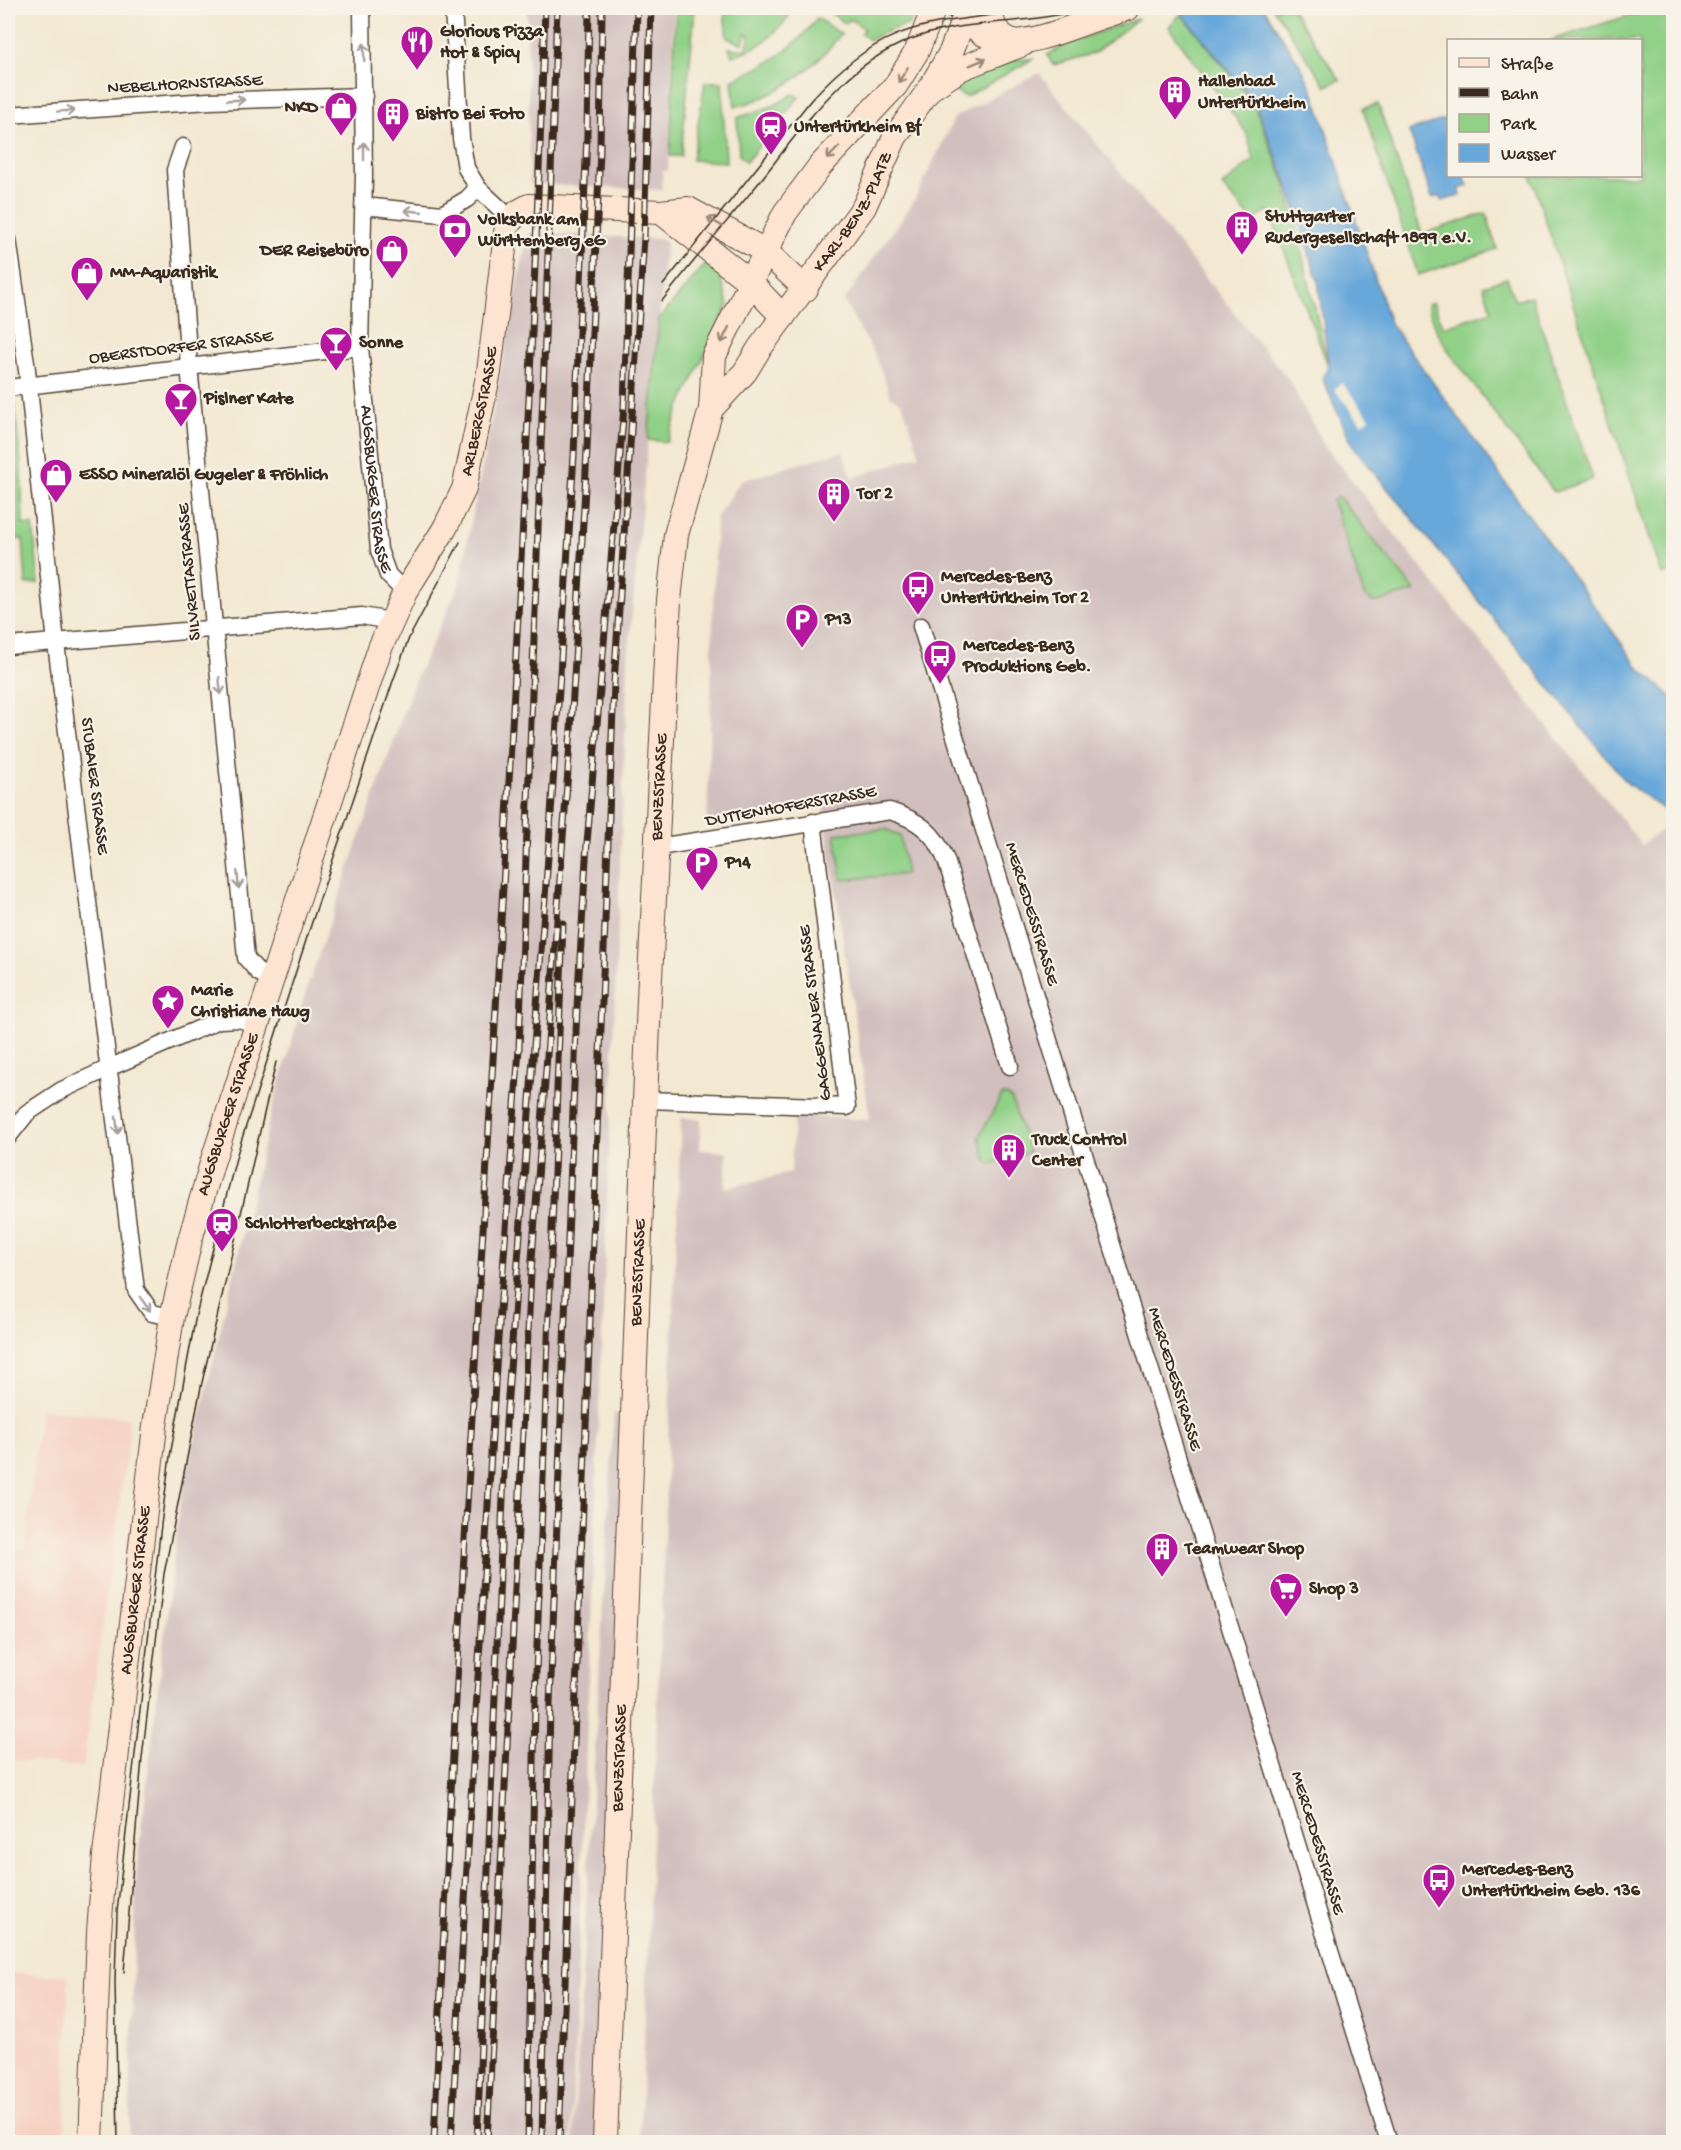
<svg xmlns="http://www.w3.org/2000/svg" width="1681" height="2150" font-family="'Gochi Hand',sans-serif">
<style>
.built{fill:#f6d2c3}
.industrial{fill:#d1bfbd}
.green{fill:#90d087;stroke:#667d52;stroke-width:1.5}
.water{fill:#67a7da;stroke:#51687c;stroke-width:1.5}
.pier{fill:#f3e8d1}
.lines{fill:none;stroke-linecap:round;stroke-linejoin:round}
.street-casing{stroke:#574639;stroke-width:19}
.secondary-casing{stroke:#574639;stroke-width:26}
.street{stroke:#fff;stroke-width:16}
.secondary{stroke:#fde4d1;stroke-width:24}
.tram{stroke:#3b2a1e;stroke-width:1.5}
.rail-casing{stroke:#3b2a1e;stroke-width:7}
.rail{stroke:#f7f3e8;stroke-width:4.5;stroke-dasharray:14;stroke-linecap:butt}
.oneway{stroke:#a79f9a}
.oneway2{stroke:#9c8778}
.labels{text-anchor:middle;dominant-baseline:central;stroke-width:4.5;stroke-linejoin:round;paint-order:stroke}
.poi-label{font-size:18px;font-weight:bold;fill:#3b2a1e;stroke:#f7f3e8;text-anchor:start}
.street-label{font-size:18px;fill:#3b2a1e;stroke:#f7f3e8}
</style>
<rect width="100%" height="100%" fill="#f7f3e8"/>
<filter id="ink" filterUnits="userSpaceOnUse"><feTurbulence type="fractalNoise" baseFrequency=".0167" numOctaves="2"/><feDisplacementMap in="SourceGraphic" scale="12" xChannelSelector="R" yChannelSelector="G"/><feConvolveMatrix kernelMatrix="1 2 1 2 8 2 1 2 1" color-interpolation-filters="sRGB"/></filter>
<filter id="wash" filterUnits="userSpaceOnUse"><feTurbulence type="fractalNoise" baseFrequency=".008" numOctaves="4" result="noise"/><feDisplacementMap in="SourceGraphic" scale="24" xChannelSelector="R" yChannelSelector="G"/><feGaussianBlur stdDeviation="1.35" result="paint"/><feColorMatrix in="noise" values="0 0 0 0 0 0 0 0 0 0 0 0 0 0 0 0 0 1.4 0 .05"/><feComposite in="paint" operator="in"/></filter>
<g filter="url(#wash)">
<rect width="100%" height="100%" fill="#f3e8d1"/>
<g class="built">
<polygon points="40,1409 128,1418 129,1435 83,1767 8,1759 8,1549 25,1550"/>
<polygon points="8,1973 68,1976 64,2142 8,2142"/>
</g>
<g class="industrial">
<polygon points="527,8 674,8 668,171 663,171 661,190 530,184"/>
<polygon points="1039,73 1288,379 1326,448 1642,845 1673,821 1673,2142 640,2142 681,1118 701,1119 700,1150 727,1152 725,1188 791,1173 794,1115 870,1120 823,806 707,824 716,518 741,481 843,451 852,478 920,455 902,403 891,397 875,355 844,301 914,201 955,117"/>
<polygon points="528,233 659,239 666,242 628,659 571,2142 129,2142 136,1875 180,1504 269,1121 306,991 413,685 459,585"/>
<polygon points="614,1412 627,1424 599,2142 573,2142"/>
</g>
<g class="green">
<polygon points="676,8 695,8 681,156 670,156"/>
<path d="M724,8H794C779,33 760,49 732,56L729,48L746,50L750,35L745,34L743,44L727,38Z"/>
<polygon points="824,8 895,8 914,15 910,24 890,30 870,40 861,34 864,28 850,19 846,24"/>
<polygon points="1273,8 1291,8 1340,80 1326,86"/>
<polygon points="1653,8 1674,8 1674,571 1662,575 1531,176 1640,176 1640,40 1551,40"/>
<polygon points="1181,14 1252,101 1286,185 1329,369 1269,210 1253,221 1222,186 1254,159 1246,132 1169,27"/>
<path d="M817,18L841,34C814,69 778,96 735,107L732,80C767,65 795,49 817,18Z"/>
<polygon points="1139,18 1094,53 1053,65 1047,55 1071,42"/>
<polygon points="1007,59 1033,59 966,97 950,88 971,71"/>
<polygon points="705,82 722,82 726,162 692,160"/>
<polygon points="793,94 799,97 746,162 739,155 737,118 775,105"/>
<polygon points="1378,104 1422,234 1486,213 1497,249 1418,275 1363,109"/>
<polygon points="707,262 720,274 728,305 679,409 667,442 648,440 659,319"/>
<polygon points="1507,278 1515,301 1531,296 1593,479 1554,492 1450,353 1436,330 1427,305 1433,302 1443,327 1492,311 1483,286"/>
<polygon points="14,401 21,466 23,525 33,525 39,583 26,584 23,539 8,540 8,402"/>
<polygon points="1338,496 1415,591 1377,602 1373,602 1364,595 1333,501"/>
<polygon points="886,829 900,836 906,874 842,880 835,834"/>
<polygon points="1002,1095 1007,1095 1012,1100 1029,1152 990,1164 987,1162 979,1137"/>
</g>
<g class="water">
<polygon points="1177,8 1264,8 1303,70 1313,91 1390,323 1639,668 1673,698 1673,809 1663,809 1627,783 1353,446 1322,378 1329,369 1318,281 1288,186 1254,101"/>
<polygon points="1445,119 1448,129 1448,176 1464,176 1468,186 1459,189 1461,195 1442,201 1440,196 1432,198 1409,131"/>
</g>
<polygon class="pier" points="1342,383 1370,418 1362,424 1334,389"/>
</g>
<g filter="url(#ink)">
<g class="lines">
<g class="street-casing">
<g id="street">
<path id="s1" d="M362,8L364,175L360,347L379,550L388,575L405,592"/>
<polyline points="453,8 461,138 466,168 478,188 511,219"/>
<polyline points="8,115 209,101 364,96"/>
<polyline points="183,147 175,170 189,366 246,958 259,973 273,979"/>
<polyline points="364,206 442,214 467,199 478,188"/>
<polyline points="8,239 27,370 56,643 136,1290 152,1313 172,1317"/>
<polyline points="8,388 360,347"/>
<polyline points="921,626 1389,2142"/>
<polyline points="8,646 362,616 390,621"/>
<path d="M658,847L890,811C918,820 935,832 946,860L1010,1066"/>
<polyline points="646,1100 847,1107 813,822"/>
<polyline points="8,1137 27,1113 62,1090 111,1067 219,1020 239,1019 258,1025"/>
</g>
</g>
<g class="secondary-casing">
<g id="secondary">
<path d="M958,8C989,55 1025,44 1070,28C1089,21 1108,14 1128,8"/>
<path d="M993,8C989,24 997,34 1012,41"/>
<polyline points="933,87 962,68 1023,44"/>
<polyline points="661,212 750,282 783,317"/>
<path id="s2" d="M711,409L745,372L759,349L864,207L895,137L929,90L951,52L968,8"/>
<path id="s3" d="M91,2142L99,1932L105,1855L155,1426L172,1317L190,1240L212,1163L380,648L405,592L445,528L464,489L489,372L507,225L518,212L529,206L661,212L688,209L765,251L806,289"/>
<path id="s4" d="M605,2142L649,998L669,600L676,535L711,409L714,356L785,213L820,166L896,85L917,51L934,8"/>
</g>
</g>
<use href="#street" class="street"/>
<use href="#secondary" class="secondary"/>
<g class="tram">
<polyline points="919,8 951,17"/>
<path d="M663,285L811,100C889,13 936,26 1041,8"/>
<path d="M662,301C692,262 725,224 757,185C804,126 846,59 923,35C975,19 1032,25 1084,8"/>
<polyline points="124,1972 142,1758 164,1574 201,1387 276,1062"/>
<polyline points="118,2142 115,1981 117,1912 161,1525 170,1456 196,1315 237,1154 309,931 393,681 409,638 460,542"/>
</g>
<g class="rail-casing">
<g id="rail">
<path d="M434,2142C465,1430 521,720 545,8"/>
<polyline points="451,2142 496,1367 519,1049 557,8"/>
<polyline points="477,2142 506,1423 550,830 574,455 587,134 589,8"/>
<polyline points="487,2142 531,1273 571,729 586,471 600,150 602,8"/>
<polyline points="528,2142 535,1701 563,923"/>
<polyline points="542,2142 550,1704 577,1007 587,843 624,407 637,8"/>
<polyline points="559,2142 614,683 644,238 651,8"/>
</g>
</g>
<use href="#rail" class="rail"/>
</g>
<defs><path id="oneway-shaft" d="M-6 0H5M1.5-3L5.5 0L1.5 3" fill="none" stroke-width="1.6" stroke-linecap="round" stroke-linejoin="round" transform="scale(1.5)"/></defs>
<g class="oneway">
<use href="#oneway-shaft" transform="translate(364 52) rotate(-91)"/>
<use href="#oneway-shaft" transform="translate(236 100) rotate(-2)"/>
<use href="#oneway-shaft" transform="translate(66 111) rotate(-4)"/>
<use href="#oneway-shaft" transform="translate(364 151) rotate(-90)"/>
<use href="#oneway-shaft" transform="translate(413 211) rotate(-174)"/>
<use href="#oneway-shaft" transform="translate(220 686) rotate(85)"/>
<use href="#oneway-shaft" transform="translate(238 880) rotate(85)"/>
<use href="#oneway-shaft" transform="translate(117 1125) rotate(83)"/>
<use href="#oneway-shaft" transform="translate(145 1304) rotate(54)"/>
</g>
<g class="oneway2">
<use href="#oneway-shaft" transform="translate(978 62) rotate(-22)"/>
<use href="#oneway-shaft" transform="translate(903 75) rotate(122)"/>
<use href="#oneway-shaft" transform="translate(833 153) rotate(134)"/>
<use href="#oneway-shaft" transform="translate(715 222) rotate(-150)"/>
<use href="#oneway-shaft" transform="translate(725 335) rotate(116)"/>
</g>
</g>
<defs>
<g id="restaurant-pin" transform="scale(1.725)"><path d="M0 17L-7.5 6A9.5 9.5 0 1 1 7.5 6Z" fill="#b5179e" stroke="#f7f3e8"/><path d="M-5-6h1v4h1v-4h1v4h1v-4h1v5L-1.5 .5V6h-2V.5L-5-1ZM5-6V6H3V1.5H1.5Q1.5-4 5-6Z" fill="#fff"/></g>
<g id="building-pin" transform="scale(1.725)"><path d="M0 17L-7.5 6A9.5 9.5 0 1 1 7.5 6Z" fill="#b5179e" stroke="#f7f3e8"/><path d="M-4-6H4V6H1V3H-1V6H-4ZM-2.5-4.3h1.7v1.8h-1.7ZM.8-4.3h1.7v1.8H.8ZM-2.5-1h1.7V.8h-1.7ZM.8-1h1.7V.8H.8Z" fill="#fff"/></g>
<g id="shop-pin" transform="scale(1.725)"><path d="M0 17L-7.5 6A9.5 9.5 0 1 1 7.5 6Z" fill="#b5179e" stroke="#f7f3e8"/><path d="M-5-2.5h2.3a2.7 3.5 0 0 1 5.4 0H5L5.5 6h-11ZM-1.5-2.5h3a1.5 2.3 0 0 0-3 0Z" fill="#fff"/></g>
<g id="station-pin" transform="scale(1.725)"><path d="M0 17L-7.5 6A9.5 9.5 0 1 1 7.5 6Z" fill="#b5179e" stroke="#f7f3e8"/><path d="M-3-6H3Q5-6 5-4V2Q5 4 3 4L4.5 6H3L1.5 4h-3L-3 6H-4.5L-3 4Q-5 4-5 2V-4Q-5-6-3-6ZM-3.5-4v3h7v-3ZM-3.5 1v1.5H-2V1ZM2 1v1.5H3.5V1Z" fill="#fff"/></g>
<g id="bank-pin" transform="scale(1.725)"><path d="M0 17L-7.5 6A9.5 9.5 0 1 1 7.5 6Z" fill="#b5179e" stroke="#f7f3e8"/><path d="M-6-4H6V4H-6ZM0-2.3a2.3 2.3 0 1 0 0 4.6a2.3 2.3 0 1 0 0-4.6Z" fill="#fff"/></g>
<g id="bar-pin" transform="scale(1.725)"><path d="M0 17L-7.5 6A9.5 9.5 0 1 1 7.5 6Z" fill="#b5179e" stroke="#f7f3e8"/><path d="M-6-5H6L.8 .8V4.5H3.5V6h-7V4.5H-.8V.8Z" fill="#fff"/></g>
<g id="bus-pin" transform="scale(1.725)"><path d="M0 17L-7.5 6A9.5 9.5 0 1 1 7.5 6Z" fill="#b5179e" stroke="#f7f3e8"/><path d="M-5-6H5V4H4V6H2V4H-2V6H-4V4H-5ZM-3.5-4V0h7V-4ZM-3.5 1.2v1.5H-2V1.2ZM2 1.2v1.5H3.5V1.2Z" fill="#fff"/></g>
<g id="parking-pin" transform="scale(1.725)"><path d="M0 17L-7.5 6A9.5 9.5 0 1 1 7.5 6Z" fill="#b5179e" stroke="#f7f3e8"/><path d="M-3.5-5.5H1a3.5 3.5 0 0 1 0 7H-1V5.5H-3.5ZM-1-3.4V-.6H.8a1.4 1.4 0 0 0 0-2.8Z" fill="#fff"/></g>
<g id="sight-pin" transform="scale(1.725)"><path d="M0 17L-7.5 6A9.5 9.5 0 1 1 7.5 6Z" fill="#b5179e" stroke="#f7f3e8"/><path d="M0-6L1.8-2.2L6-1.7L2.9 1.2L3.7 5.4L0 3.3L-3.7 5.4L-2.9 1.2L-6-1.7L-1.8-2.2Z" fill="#fff"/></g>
<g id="supermarket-pin" transform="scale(1.725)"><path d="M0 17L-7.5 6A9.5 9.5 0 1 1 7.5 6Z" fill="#b5179e" stroke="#f7f3e8"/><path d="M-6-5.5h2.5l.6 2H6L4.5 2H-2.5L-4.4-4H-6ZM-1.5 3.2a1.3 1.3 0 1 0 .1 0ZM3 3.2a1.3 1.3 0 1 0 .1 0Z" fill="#fff"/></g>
</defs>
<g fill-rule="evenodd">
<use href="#restaurant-pin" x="417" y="42"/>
<use href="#building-pin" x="1175" y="92"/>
<use href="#shop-pin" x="341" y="108"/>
<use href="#building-pin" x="393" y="114"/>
<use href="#station-pin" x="771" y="127"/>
<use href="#building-pin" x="1242" y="227"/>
<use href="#bank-pin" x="455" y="230"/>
<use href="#shop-pin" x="392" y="251"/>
<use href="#shop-pin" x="87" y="273"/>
<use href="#bar-pin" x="336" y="343"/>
<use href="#bar-pin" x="181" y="399"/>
<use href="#shop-pin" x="56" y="475"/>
<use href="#building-pin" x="834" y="494"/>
<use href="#bus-pin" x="918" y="587"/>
<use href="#parking-pin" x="802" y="620"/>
<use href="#bus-pin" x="940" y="656"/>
<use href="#parking-pin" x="702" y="863"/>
<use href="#sight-pin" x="168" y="1001"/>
<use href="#building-pin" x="1009" y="1150"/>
<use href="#station-pin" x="222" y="1224"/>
<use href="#building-pin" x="1162" y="1549"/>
<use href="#supermarket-pin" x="1286" y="1589"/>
<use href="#bus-pin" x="1439" y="1880"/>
</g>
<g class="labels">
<g class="poi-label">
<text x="440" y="32">Glorious Pizza<tspan x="440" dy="21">Hot &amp; Spicy</tspan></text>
<text x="1198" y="82">Hallenbad<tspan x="1198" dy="21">Untertürkheim</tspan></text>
<text x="318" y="108" text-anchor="end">NKD</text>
<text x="416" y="114">Bistro Bei Foto</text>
<text x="794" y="127">Untertürkheim Bf</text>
<text x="1265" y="217">Stuttgarter<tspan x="1265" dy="21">Rudergesellschaft 1899 e.V.</tspan></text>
<text x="478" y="220">Volksbank am<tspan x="478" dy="21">Württemberg eG</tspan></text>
<text x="369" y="251" text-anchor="end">DER Reisebüro</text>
<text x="110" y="273">MM-Aquaristik</text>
<text x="359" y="343">Sonne</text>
<text x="204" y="399">Pislner Kate</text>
<text x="79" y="475">ESSO Mineralöl Gugeler &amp; Fröhlich</text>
<text x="857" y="494">Tor 2</text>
<text x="941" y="577">Mercedes-Benz<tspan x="941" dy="21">Untertürkheim Tor 2</tspan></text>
<text x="825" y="620">P13</text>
<text x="963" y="646">Mercedes-Benz<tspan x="963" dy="21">Produktions Geb.</tspan></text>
<text x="725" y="863">P14</text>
<text x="191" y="991">Marie<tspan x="191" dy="21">Christiane Haug</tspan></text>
<text x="1032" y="1140">Truck Control<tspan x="1032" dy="21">Center</tspan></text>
<text x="245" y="1224">Schlotterbeckstraße</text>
<text x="1185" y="1549">Teamwear Shop</text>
<text x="1309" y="1589">Shop 3</text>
<text x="1462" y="1870">Mercedes-Benz<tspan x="1462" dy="21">Untertürkheim Geb. 136</tspan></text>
</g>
<g class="street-label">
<text transform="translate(185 85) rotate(-3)">NEBELHORNSTRASSE</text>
<text stroke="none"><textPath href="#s2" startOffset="244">KARL-BENZ-PLATZ</textPath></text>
<text transform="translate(181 348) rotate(-7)">OBERSTDORFER STRASSE</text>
<text stroke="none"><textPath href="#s3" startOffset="1790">ARLBERGSTRASSE</textPath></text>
<text stroke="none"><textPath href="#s1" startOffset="482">AUGSBURGER STRASSE</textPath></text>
<text transform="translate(190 572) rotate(-95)">SILVRETTASTRASSE</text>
<text transform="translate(94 786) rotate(83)">STUBAIER STRASSE</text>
<text stroke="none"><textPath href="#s4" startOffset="1356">BENZSTRASSE</textPath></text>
<text transform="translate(791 807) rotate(-10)">DUTTENHOFERSTRASSE</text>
<text transform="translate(1031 914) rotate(73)">MERCEDESSTRASSE</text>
<text transform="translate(816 1013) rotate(-97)">GAGGENAUER STRASSE</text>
<text stroke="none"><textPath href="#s3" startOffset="1040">AUGSBURGER STRASSE</textPath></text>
<text stroke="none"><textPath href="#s4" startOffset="870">BENZSTRASSE</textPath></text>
<text transform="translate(1174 1379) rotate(73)">MERCEDESSTRASSE</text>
<text stroke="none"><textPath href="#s3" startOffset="554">AUGSBURGER STRASSE</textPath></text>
<text stroke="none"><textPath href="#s4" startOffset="384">BENZSTRASSE</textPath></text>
<text transform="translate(1317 1843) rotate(73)">MERCEDESSTRASSE</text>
</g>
</g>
<rect width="1681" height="2150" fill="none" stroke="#f7f3e8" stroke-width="30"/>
<rect x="1447" y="39" width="195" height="138" fill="#f7f3e8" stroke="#aca397" stroke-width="1.5"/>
<rect x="1459" y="58" width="30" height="9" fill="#fde4d1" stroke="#aca397" stroke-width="1.5"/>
<text x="1501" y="69" font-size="18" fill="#3b2a1e">Straße</text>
<rect x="1459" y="88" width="30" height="9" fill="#3b2a1e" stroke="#aca397" stroke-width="1.5"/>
<text x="1501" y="99" font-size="18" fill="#3b2a1e">Bahn</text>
<rect x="1459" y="114" width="30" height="18" fill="#90d087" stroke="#aca397" stroke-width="1.5"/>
<text x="1501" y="129" font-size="18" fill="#3b2a1e">Park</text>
<rect x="1459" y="144" width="30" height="18" fill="#67a7da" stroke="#aca397" stroke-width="1.5"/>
<text x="1501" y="159" font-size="18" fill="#3b2a1e">Wasser</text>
</svg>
